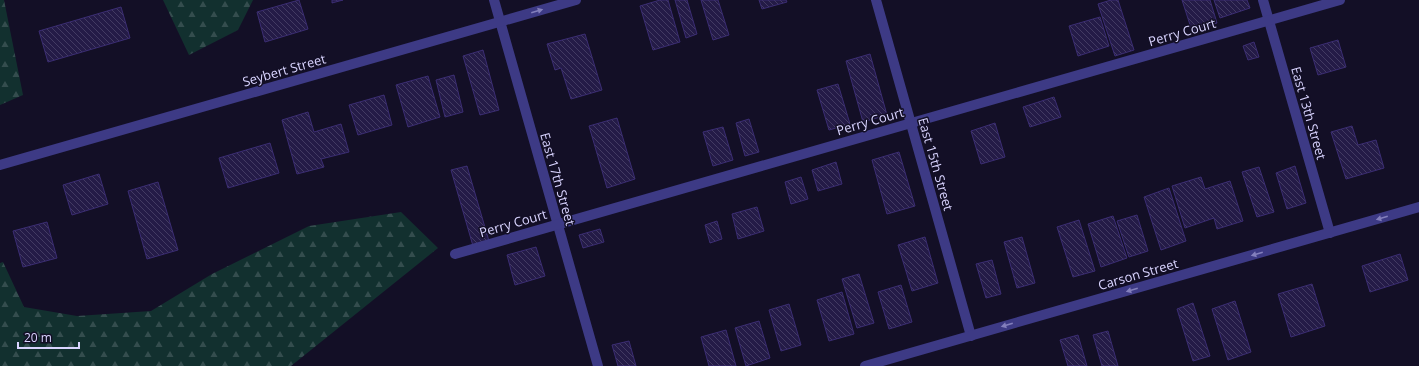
<svg xmlns="http://www.w3.org/2000/svg" width="1419" height="366" font-family="'Open Sans',sans-serif">
<style>
.forest{fill:url(#forest-firs)}
.building{fill:url(#building-back-hatch);stroke:#3b2d73}
.lines{fill:none;stroke-linecap:round;stroke-linejoin:round}
.minor{stroke:#3d3a85;stroke-width:10}
.oneway{fill:#837fbc}
.labels{text-anchor:middle;dominant-baseline:central;stroke-width:3;stroke-linejoin:round;paint-order:stroke}
.street-label{font-size:13px;fill:#d9d4ff;stroke:#130f26}
</style>
<defs>
<pattern id="forest-firs" width="22" height="20" patternUnits="userSpaceOnUse"><rect width="22" height="20" fill="#12302f"/><path d="M5 1l3.5 6h-7zM16 11l3.5 6h-7z" fill="#344d4e"/></pattern>
<pattern id="building-back-hatch" width="6" height="6" patternUnits="userSpaceOnUse"><rect width="6" height="6" fill="#241b47"/><path d="M-1 5l2 2M0 0l6 6M5-1l2 2" fill="none" stroke="#433b63"/></pattern>
</defs>
<rect width="100%" height="100%" fill="#130f26"/>
<g class="forest">
<polygon points="0,0 4,0 23,95 0,105"/>
<polygon points="163,0 253,0 238,30 189,55"/>
<polygon points="401,212 438,248 291,366 0,366 0,263 3,262 24,307 77,316 151,311 212,274 309,226"/>
</g>
<g class="building">
<polygon points="299,0 308,29 265,42 257,12"/>
<polygon points="332,0 343,0 332,3"/>
<polygon points="660,0 668,0 680,42 653,50 640,6"/>
<polygon points="675,0 687,0 697,34 686,38"/>
<polygon points="701,0 718,0 729,35 713,40"/>
<polygon points="759,0 786,0 787,2 762,9"/>
<polygon points="1111,0 1118,0 1134,50 1115,56 1098,4"/>
<polygon points="1182,0 1210,0 1217,23 1192,31"/>
<polygon points="1214,0 1247,0 1250,8 1220,18"/>
<polygon points="121,7 130,38 48,62 39,31"/>
<polygon points="1100,17 1109,46 1078,56 1069,26"/>
<polygon points="585,34 602,90 571,99 561,68 555,70 547,44"/>
<polygon points="1338,40 1346,67 1318,75 1310,48"/>
<polygon points="1254,42 1259,57 1248,60 1243,46"/>
<polygon points="483,50 499,110 480,115 463,56"/>
<polygon points="870,54 887,115 863,122 846,61"/>
<polygon points="454,75 463,112 445,117 436,80"/>
<polygon points="428,76 440,117 408,127 396,85"/>
<polygon points="838,84 850,124 829,130 817,90"/>
<polygon points="384,95 392,125 358,135 349,105"/>
<polygon points="1054,97 1061,117 1030,127 1023,107"/>
<polygon points="308,112 314,132 341,124 349,152 321,159 324,167 297,174 282,120"/>
<polygon points="617,118 635,179 607,188 589,126"/>
<polygon points="749,119 759,152 745,156 736,123"/>
<polygon points="995,123 1005,157 981,164 971,131"/>
<polygon points="1352,126 1358,145 1376,140 1384,168 1346,179 1331,132"/>
<polygon points="723,127 733,160 713,166 703,132"/>
<polygon points="270,143 279,173 228,188 219,158"/>
<polygon points="899,152 915,206 887,214 872,160"/>
<polygon points="836,162 842,184 818,191 812,170"/>
<polygon points="467,166 489,241 473,246 451,170"/>
<polygon points="1295,166 1306,203 1287,209 1276,173"/>
<polygon points="1259,167 1274,212 1257,217 1242,172"/>
<polygon points="99,174 108,204 72,215 63,185"/>
<polygon points="801,177 808,199 791,204 785,182"/>
<polygon points="1201,177 1205,189 1230,181 1243,221 1217,229 1214,218 1185,228 1172,186"/>
<polygon points="158,182 178,250 147,259 128,191"/>
<polygon points="1169,188 1186,241 1161,250 1144,197"/>
<polygon points="757,207 764,231 738,239 732,214"/>
<polygon points="1137,215 1148,251 1129,257 1117,221"/>
<polygon points="1113,216 1127,258 1101,267 1088,224"/>
<polygon points="1079,220 1095,271 1073,277 1057,227"/>
<polygon points="717,221 722,239 710,243 705,225"/>
<polygon points="47,222 57,258 23,267 13,231"/>
<polygon points="600,229 604,242 583,248 579,235"/>
<polygon points="925,237 938,283 912,291 898,245"/>
<polygon points="1022,237 1035,283 1017,288 1004,242"/>
<polygon points="536,247 545,276 515,285 507,255"/>
<polygon points="1400,254 1408,280 1370,292 1362,266"/>
<polygon points="992,260 1001,294 986,298 976,264"/>
<polygon points="859,274 874,323 857,328 842,279"/>
<polygon points="1312,284 1325,326 1291,337 1278,294"/>
<polygon points="901,285 912,322 889,329 878,292"/>
<polygon points="842,292 854,334 829,341 817,300"/>
<polygon points="1235,301 1251,352 1228,360 1212,309"/>
<polygon points="1193,303 1210,356 1193,361 1177,309"/>
<polygon points="789,304 801,345 781,351 769,310"/>
<polygon points="759,321 770,358 746,366 735,328"/>
<polygon points="726,330 736,366 709,366 701,337"/>
<polygon points="1108,331 1118,366 1102,366 1093,335"/>
<polygon points="1078,335 1087,366 1068,366 1060,340"/>
<polygon points="629,341 636,366 618,366 612,345"/>
</g>
<g class="lines">
<g class="minor">
<polyline points="494,0 598,366"/>
<polyline points="876,0 971,336"/>
<polyline points="1263,0 1330,233"/>
<polyline points="0,165 576,0"/>
<polyline points="455,254 1340,0"/>
<polyline points="865,366 1419,207"/>
</g>
</g>
<defs><path id="oneway-solid" d="M-6-.8H1V-3.2L6.5 0L1 3.2V.8H-6Z"/></defs>
<g class="oneway">
<use href="#oneway-solid" transform="translate(537 11) rotate(-16)"/>
<use href="#oneway-solid" transform="translate(1382 218) rotate(164)"/>
<use href="#oneway-solid" transform="translate(1257 254) rotate(164)"/>
<use href="#oneway-solid" transform="translate(1132 290) rotate(164)"/>
<use href="#oneway-solid" transform="translate(1007 325) rotate(164)"/>
</g>
<g class="labels">
<g class="street-label">
<text transform="translate(1182 32) rotate(-16)">Perry Court</text>
<text transform="translate(284 70) rotate(-16)">Seybert Street</text>
<text transform="translate(1309 113) rotate(74)">East 13th Street</text>
<text transform="translate(870 121) rotate(-16)">Perry Court</text>
<text transform="translate(936 164) rotate(74)">East 15th Street</text>
<text transform="translate(558 179) rotate(74)">East 17th Street</text>
<text transform="translate(513 223) rotate(-16)">Perry Court</text>
<text transform="translate(1138 274) rotate(-16)">Carson Street</text>
</g>
</g>
<path d="M18 342v6h61v-6" fill="none" stroke="#d9d4ff" stroke-width="2"/>
<text x="24" y="342" font-size="12" fill="#d9d4ff" stroke="#130f26" stroke-width="3" paint-order="stroke">20 m</text>
</svg>
